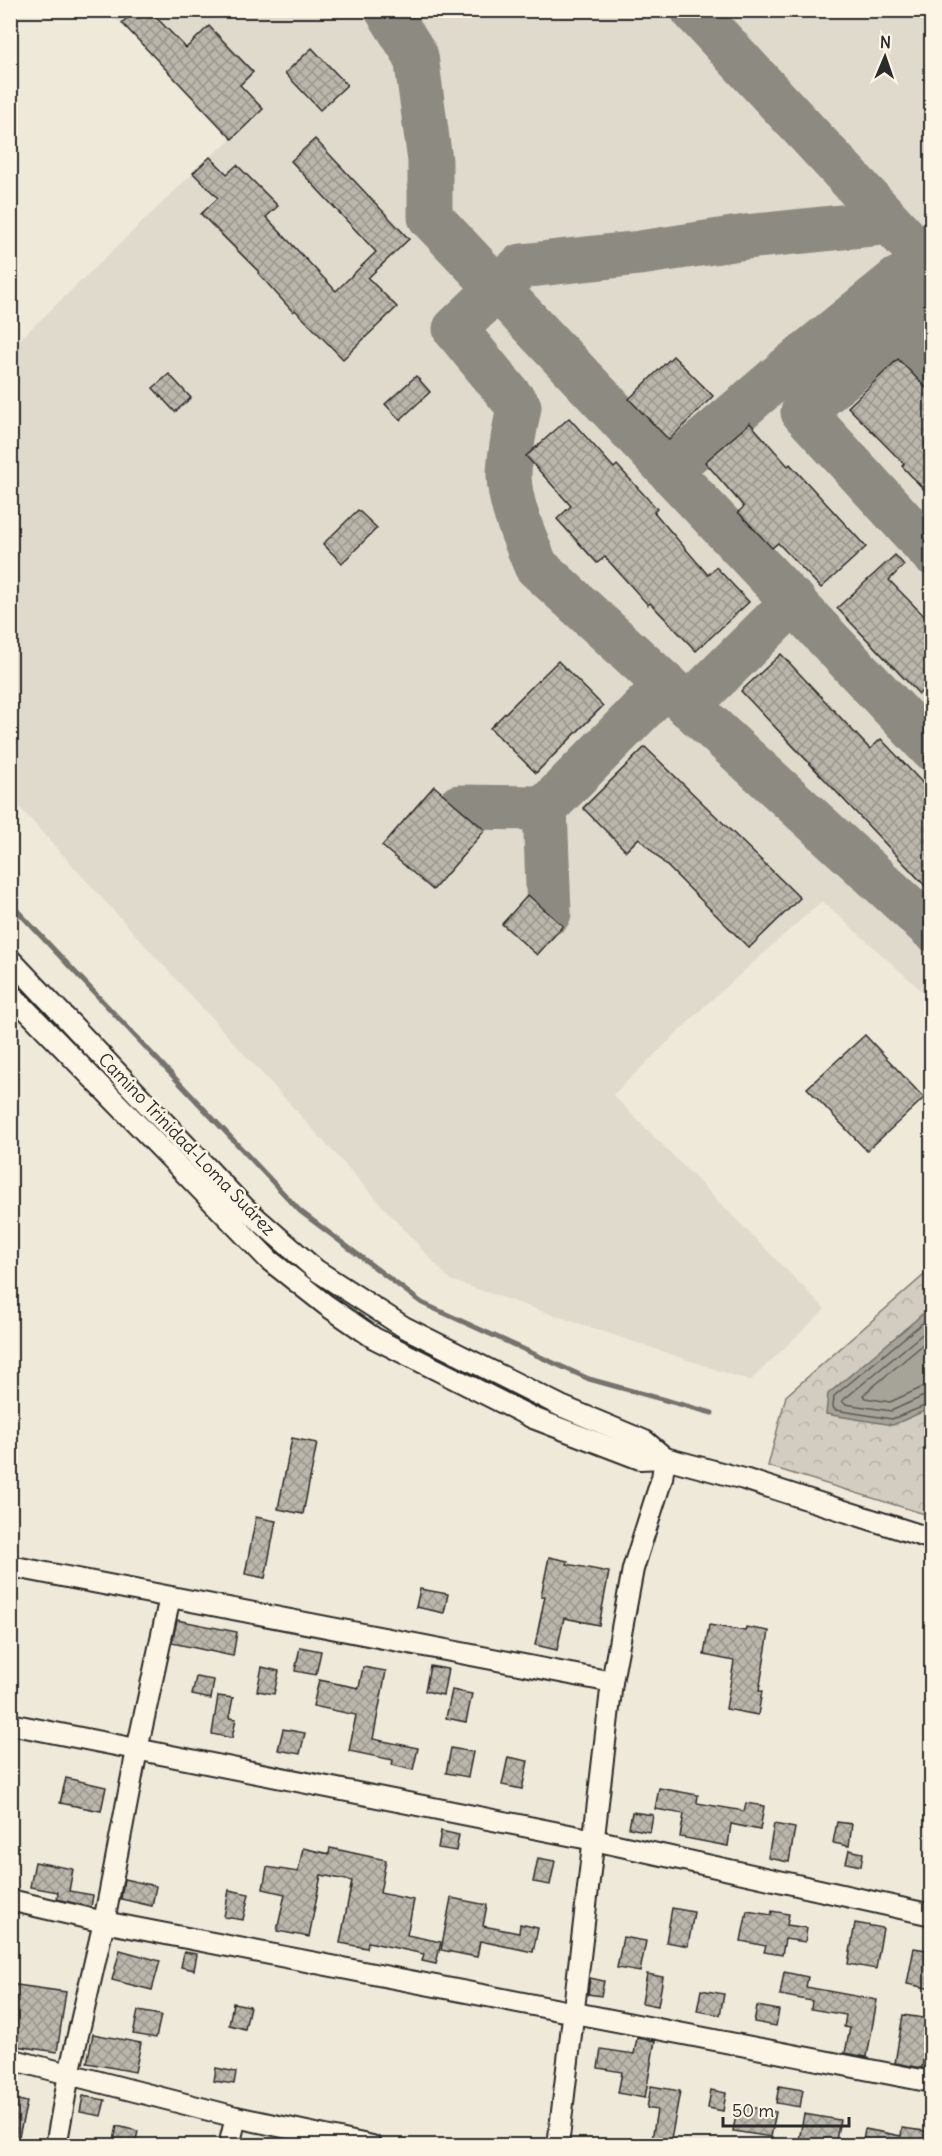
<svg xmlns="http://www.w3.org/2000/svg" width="942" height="2156" font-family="Delius,sans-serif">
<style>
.built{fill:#e0dacc}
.park{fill:url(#park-crowns);stroke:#7e7c76;stroke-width:1.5}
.water{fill:#a6a399;stroke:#75736d;stroke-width:1.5}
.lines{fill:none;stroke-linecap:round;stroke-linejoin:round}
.shore{stroke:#5c5b57;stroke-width:1.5}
.stream{stroke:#75736d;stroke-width:5}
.taxiway{stroke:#8d8a82;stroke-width:45}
.building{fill:url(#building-cross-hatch);stroke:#2b2b2b;stroke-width:1.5}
.minor-casing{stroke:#2b2b2b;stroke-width:24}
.minor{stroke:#fcf5e5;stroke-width:20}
.labels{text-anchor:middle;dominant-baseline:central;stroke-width:5;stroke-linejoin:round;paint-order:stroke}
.street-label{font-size:18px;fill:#2b2b2b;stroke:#fcf5e5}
</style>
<defs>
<pattern id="park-crowns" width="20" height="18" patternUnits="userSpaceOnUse" patternTransform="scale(1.5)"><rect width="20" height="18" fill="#d2cdc0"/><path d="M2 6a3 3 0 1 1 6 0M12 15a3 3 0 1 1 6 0" fill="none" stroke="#b4b0a5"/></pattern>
<pattern id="building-cross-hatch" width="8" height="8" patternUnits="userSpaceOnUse" patternTransform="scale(1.5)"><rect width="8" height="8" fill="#bcb7ac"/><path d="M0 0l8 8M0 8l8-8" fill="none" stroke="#99958c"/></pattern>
</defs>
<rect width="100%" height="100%" fill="#efe9da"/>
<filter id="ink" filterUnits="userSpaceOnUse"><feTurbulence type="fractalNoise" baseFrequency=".0167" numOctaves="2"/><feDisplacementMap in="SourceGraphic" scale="12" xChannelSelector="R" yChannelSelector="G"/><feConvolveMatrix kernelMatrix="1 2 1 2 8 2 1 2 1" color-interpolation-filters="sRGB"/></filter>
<g filter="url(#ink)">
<polygon class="built" points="99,11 931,11 931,999 822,901 708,1003 613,1095 825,1309 750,1381 450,1280 11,798 11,348 210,157 232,139 122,23"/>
<polygon class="park" points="931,1269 931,1516 768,1466 786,1396"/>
<polygon class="water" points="924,1313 931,1313 931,1408 893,1425 826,1414 828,1394"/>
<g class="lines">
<g class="shore">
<polyline points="932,1319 926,1320 834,1396 833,1407 835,1410 892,1419 932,1403"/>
<polyline points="932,1326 842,1401 845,1404 891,1411 924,1396 932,1395"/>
<polyline points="932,1337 863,1395 865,1398 890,1402 921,1388 932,1386"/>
</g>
<polyline class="stream" points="10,903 300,1211 422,1303 589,1379 712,1413"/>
<g class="taxiway">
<polyline points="387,10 416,56 430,161 430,217 932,749"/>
<polyline points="693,10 932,267"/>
<path d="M890,222L746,237L640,253L521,266L455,329L519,407C515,429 509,453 509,476C510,507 525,538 536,566L932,929"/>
<polyline points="932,302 803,412 932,553"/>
<polyline points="877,308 932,365"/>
<polyline points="670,469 786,370 898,279 930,266"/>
<polyline points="688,706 794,601"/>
<polyline points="459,807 545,808 666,685"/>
<polyline points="545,808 549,913"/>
</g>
</g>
<g class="building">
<polygon points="135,10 149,10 186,48 209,26 253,72 240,85 263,109 232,139 122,23"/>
<polygon points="312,48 347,85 320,110 285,73"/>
<polygon points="315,139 409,239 368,278 397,307 343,359 295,310 293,312 258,273 259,272 201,214 218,198 193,173 210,157 227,174 237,165 278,206 266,217 336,291 376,252 291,161"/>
<polygon points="673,356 713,396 669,440 629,399"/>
<polygon points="898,359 932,394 932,498 902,466 904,464 848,407"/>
<polygon points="169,374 191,398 175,412 153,388"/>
<polygon points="416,376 430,392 400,420 385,404"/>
<polygon points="569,418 614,468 617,465 657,509 654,512 708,575 716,567 749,602 696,651 650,603 648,605 605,557 597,563 557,519 571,506 526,456"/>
<polygon points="750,423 788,466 790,464 866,547 821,588 778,543 772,548 738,512 744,507 705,462"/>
<polygon points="358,510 377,528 342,563 323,544"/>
<polygon points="895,555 904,565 889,580 932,624 932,682 919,694 837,608"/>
<polygon points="781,654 870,749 881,739 932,793 932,893 741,691"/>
<polygon points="558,661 603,706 536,773 490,728"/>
<polygon points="645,747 800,898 749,948 639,838 626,851 583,808"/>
<polygon points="434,786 485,830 433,890 382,846"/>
<polygon points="528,895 563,926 537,955 502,924"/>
<polygon points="865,1035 924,1098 867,1151 807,1088"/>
<polygon points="292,1438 317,1443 303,1514 278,1509"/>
<polygon points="256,1517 276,1521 265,1578 245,1574"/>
<polygon points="549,1557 568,1561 567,1564 609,1572 599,1625 564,1618 557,1650 535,1645 545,1596 541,1596"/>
<polygon points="420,1589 448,1594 444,1613 416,1607"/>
<polygon points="177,1620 237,1632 233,1656 172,1643"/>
<polygon points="709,1625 745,1631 746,1627 769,1631 759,1691 762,1691 758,1715 726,1709 734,1661 704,1655"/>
<polygon points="300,1647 321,1651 316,1675 295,1671"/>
<polygon points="430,1666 448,1669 443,1695 425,1691"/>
<polygon points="262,1667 279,1671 274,1694 257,1691"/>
<polygon points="363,1667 386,1671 373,1739 418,1748 413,1770 392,1765 393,1760 349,1751 356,1715 313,1706 319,1680 359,1688"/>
<polygon points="196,1677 214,1680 211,1699 192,1695"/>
<polygon points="452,1690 472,1694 466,1722 446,1718"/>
<polygon points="218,1696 233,1698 229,1718 236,1719 232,1738 212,1734"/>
<polygon points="283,1729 305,1733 300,1754 278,1750"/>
<polygon points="451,1748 473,1752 468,1777 446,1773"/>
<polygon points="508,1757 528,1761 522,1789 502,1785"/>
<polygon points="66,1778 106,1787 101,1811 60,1803"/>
<polygon points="659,1788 698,1795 697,1803 744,1811 746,1803 764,1806 760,1830 731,1824 728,1846 680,1837 684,1814 655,1809"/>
<polygon points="632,1812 653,1815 650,1832 629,1828"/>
<polygon points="837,1822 852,1824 849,1846 833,1843"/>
<polygon points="774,1824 795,1828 789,1862 768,1858"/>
<polygon points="441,1831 459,1835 456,1851 438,1848"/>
<polygon points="303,1848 329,1854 330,1848 386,1860 380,1893 414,1900 407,1935 441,1942 436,1964 422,1961 424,1954 368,1942 367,1948 340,1943 352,1881 321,1875 309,1937 277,1931 285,1894 263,1889 267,1867 298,1872"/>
<polygon points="849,1850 863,1853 861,1866 846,1863"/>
<polygon points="538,1858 555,1861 550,1885 533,1882"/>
<polygon points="35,1862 73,1869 69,1891 93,1895 91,1907 57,1899 58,1892 30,1887"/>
<polygon points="124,1879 156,1886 152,1906 121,1899"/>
<polygon points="229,1890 249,1894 243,1920 224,1917"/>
<polygon points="451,1898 487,1905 483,1926 519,1933 520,1924 538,1928 533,1952 480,1941 477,1957 441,1950"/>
<polygon points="672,1908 694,1912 688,1946 666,1942"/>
<polygon points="747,1911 771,1915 772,1911 789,1914 787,1925 807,1928 805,1942 785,1939 782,1955 764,1952 766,1946 741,1941"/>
<polygon points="855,1923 883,1928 876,1969 848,1964"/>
<polygon points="623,1937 646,1941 640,1972 617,1968"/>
<polygon points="914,1948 932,1951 932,1989 907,1984"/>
<polygon points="120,1950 160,1961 152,1990 112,1980"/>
<polygon points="184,1952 197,1954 194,1970 181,1967"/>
<polygon points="784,1972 808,1977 806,1987 877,2000 867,2057 845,2053 850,2028 844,2027 846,2015 811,2009 812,2001 780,1995"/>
<polygon points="647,1974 663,1977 658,2006 642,2003"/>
<polygon points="590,1978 604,1981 601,1996 588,1994"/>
<polygon points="10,1984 66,1992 57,2052 10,2045"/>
<polygon points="701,1990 724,1994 720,2015 697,2011"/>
<polygon points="233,2003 250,2006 245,2029 229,2025"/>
<polygon points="757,2006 779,2010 776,2026 754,2022"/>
<polygon points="138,2011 161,2015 156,2038 133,2034"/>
<polygon points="903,2015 930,2019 922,2068 895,2063"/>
<polygon points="93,2034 141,2043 135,2072 87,2063"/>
<polygon points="637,2038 655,2041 645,2098 618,2093 622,2072 598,2068 601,2049 634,2054"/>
<polygon points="216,2068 236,2072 234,2084 214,2081"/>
<polygon points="651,2086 680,2091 670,2145 651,2145 657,2110 647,2108"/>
<polygon points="779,2086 803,2090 800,2107 776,2103"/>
<polygon points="711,2090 726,2093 723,2111 708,2108"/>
<polygon points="83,2096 105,2100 101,2116 80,2112"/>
<polygon points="10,2098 27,2102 17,2145 10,2145"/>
<polygon points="738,2105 776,2112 771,2137 733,2131"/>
<polygon points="804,2114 840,2120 835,2145 798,2145"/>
<polygon points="117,2126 138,2131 135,2145 113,2145"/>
<polygon points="902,2128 932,2132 932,2145 862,2145 865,2129 901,2136"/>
</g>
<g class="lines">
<g class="minor-casing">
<g id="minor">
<polyline points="10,959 245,1208 316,1270 404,1327 561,1406 645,1441 665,1458"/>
<polyline points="10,993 269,1260 326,1305 374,1338 533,1418 640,1459 665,1458 744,1479 932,1539"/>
<polyline points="10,1566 612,1682"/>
<polyline points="10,1724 594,1840 932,1915"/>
<polyline points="10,1900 104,1922 932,2082"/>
<polyline points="10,2059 236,2117 229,2146"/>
<polyline points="236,2117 372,2146"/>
<polyline points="56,2146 69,2074 104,1922 137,1750 170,1597"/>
<polyline points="558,2146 612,1682 633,1569 662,1478 665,1458"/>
</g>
</g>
<use href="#minor" class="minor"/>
</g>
</g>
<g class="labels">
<g class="street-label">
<text transform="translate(187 1144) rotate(46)">Camino Trinidad-Loma Suárez</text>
</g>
</g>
<rect width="942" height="2156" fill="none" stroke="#fcf5e5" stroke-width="36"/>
<rect x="18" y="18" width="906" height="2120" fill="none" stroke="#2b2b2b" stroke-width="2" filter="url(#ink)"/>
<g transform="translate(885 57) rotate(2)" stroke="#fcf5e5" stroke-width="4.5" paint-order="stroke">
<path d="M0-4.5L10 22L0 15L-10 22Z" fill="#2b2b2b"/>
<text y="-9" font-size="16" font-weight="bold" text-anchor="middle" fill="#2b2b2b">N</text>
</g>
<path d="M723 2117v9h126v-9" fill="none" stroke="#2b2b2b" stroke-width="3"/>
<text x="732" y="2117" font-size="18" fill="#2b2b2b" stroke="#fcf5e5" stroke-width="4.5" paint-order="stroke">50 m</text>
</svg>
